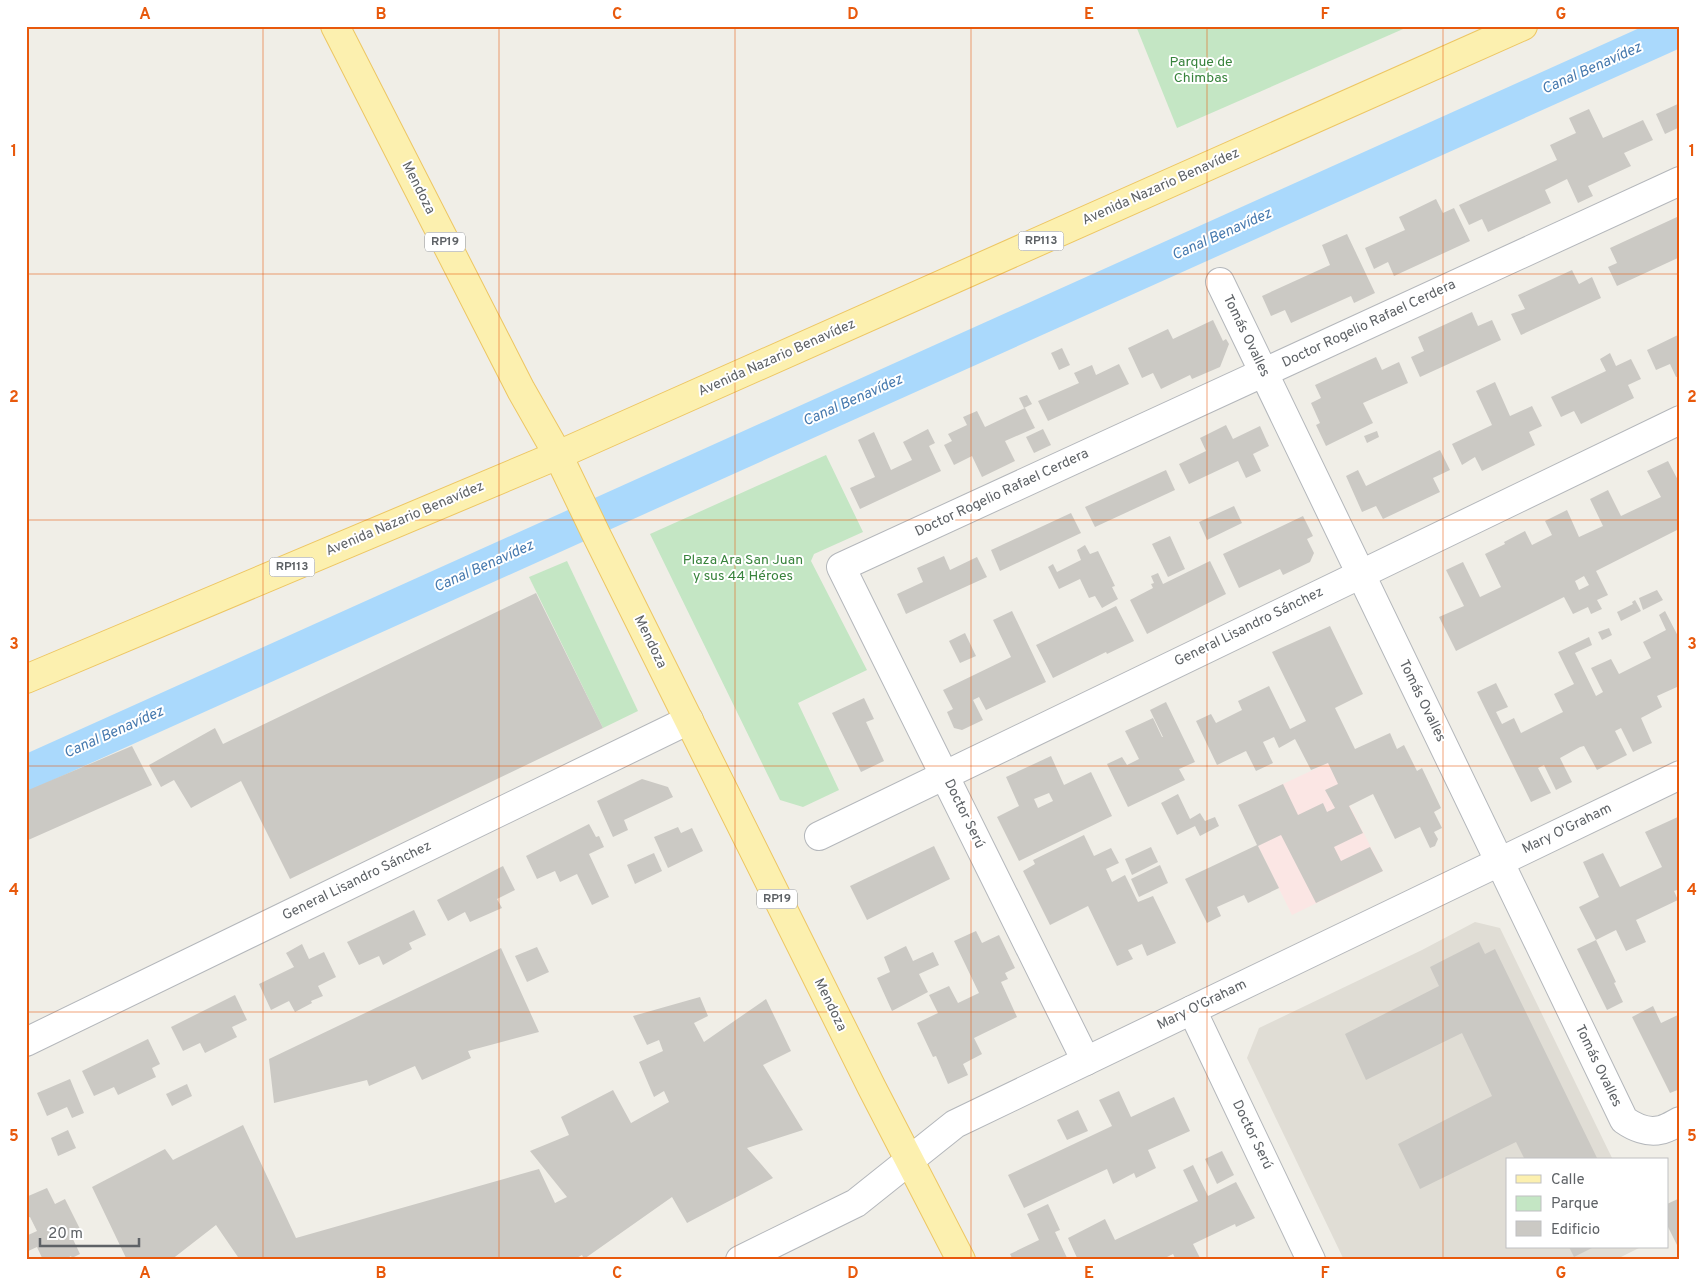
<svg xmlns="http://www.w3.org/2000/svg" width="1706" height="1286" font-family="Overpass,sans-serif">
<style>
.education{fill:#e0ddd5}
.medical{fill:#fbe6e4}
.green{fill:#c4e6c4}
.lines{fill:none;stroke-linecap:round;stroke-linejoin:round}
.canal{stroke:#aad9fc;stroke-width:35}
.building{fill:#cbc9c4;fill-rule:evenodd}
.minor-casing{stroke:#b4b7bb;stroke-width:30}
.major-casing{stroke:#edc663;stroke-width:30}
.minor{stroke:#fff;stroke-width:28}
.major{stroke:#fcf0af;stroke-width:28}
.grid{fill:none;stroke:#e8590c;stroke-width:1;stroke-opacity:0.55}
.labels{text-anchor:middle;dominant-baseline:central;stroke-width:4;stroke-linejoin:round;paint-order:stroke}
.shield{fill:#fff;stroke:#8e9194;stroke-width:1}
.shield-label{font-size:12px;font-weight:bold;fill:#5e6266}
.park-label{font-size:14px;fill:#38833c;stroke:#fff}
.street-label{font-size:14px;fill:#5e6266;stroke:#fff}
.water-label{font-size:15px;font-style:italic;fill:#4679ae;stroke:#fff}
.neatline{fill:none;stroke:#e8590c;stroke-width:2}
.grid-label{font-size:16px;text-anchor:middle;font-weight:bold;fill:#e8590c}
</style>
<rect width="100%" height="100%" fill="#f0eee7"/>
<polygon class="education" points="1475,922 1500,928 1613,1160 1507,1160 1507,1247 1641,1247 1615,1260 1344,1260 1247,1058 1259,1028 1422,950"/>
<polygon class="medical" points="1328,763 1383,871 1292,915 1238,805"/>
<g class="green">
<polygon points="1136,26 1410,26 1177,128"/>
<polygon points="826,455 863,532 814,554 811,561 867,670 798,703 839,790 803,807 780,800 650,534"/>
<polygon points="567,561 638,711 603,728 529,577"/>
</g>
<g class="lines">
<polyline class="canal" points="26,773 1680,29"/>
</g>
<g class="building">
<polygon points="1680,103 1680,127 1665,134 1656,114"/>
<polygon points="1589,109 1603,138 1643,120 1653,140 1624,153 1631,166 1588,186 1593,196 1578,203 1567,179 1545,190 1551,203 1488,232 1482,219 1469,225 1459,205 1557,160 1550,145 1576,133 1569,118"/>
<polygon points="1436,199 1443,213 1454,208 1470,241 1394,276 1388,262 1374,269 1365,248 1405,230 1399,217"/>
<polygon points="1677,217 1680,222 1680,257 1617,286 1608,267 1617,263 1610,248"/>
<polygon points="1347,234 1375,293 1354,303 1351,296 1291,323 1285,310 1271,316 1262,296 1330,265 1322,245"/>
<polygon points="1572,270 1579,284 1592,277 1601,298 1521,335 1511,314 1525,309 1518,295"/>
<polygon points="1472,312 1478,326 1492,320 1501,340 1420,377 1411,357 1424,351 1418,337"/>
<polygon points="1213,320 1223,341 1226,339 1229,344 1220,367 1192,379 1190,375 1161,389 1153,373 1142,378 1128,348 1168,329 1173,339"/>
<polygon points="1680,334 1680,376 1676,377 1670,364 1656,370 1647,350"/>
<polygon points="1062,348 1070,365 1059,370 1051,353"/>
<polygon points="1610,353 1616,366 1631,359 1641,379 1628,385 1634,398 1581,424 1574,411 1561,417 1551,397 1606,371 1600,359"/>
<polygon points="1376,357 1382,370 1399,362 1408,383 1363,403 1373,423 1326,446 1316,425 1320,423 1311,403 1321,398 1315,385"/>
<polygon points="1119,364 1129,384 1048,421 1038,401 1079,383 1074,373 1092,365 1096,375"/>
<polygon points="1495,382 1510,416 1532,406 1542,426 1529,432 1535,445 1482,471 1475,457 1462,465 1452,444 1492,425 1476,391"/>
<polygon points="1027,395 1032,404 1024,408 1019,398"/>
<polygon points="1025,408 1035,428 1005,441 1015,461 982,477 972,456 954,465 944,445 952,441 948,434 967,425 963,417 977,411 985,427"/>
<polygon points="1226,425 1233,439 1260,426 1269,446 1253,454 1261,471 1246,478 1238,461 1189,484 1179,464 1206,451 1200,438"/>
<polygon points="928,429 935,443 929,446 941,471 860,509 850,488 875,477 858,440 874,432 891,470 912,460 903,442"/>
<polygon points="1043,429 1051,445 1034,453 1026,437"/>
<polygon points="1377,431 1379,437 1367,443 1364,436"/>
<polygon points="1440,450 1450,470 1433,478 1440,492 1383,519 1376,506 1362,512 1346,476 1358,470 1366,486"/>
<path d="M1668,461L1680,484V536L1677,530L1596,571L1608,595L1597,600L1602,609L1591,614L1588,607L1573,614L1564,597L1456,651L1439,617L1464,606L1446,570L1463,562L1480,597L1501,587L1485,554L1505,544L1504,542L1525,531L1532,545L1552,535L1545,521L1567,510L1579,537L1603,526L1590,499L1608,490L1621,516L1661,497L1647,471ZM1584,576L1589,585L1579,590L1575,581Z"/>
<polygon points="1166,470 1175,490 1095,527 1085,507"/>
<polygon points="1234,506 1242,523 1207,540 1199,522"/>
<polygon points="1071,513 1081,533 1000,571 991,550"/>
<polygon points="1303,516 1313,536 1307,539 1314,553 1310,562 1283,575 1280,569 1239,588 1223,554"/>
<polygon points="1170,536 1185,569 1168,577 1152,544"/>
<polygon points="1085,545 1090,554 1098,551 1115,586 1112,587 1118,599 1102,608 1095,596 1089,598 1080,579 1059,589 1048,567 1053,564 1057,572 1081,560 1077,550"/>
<polygon points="944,556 950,570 977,557 987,577 906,614 897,594 923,582 917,568"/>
<polygon points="1210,561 1226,594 1147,634 1130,600 1153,588 1151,584 1154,583 1151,576 1158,573 1163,584"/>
<polygon points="1657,590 1663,600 1643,610 1639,598"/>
<polygon points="536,593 603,728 290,879 241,781 191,808 174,780 161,787 149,765 215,728 223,744"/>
<polygon points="1635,600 1641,611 1621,621 1617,612 1633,604 1632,602"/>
<polygon points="1116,606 1134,641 1107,654 1106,652 1053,678 1036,645"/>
<polygon points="1012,611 1046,682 986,710 979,697 973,700 983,720 962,730 954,728 947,712 953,709 943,690 1011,657 993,620"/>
<polygon points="1665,611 1680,640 1680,692 1677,687 1657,696 1662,707 1641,718 1652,743 1633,752 1621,728 1615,731 1627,755 1597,770 1584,746 1580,747 1560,758 1572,782 1556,790 1544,765 1538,768 1551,793 1531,802 1477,692 1496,683 1508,707 1496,712 1502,724 1514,718 1521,733 1563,712 1554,694 1574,684 1558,652 1589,637 1592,645 1575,653 1596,696 1603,692 1591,668 1611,659 1619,674 1651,658 1643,642 1666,630 1659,615"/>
<polygon points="1330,626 1363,694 1335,708 1355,749 1390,733 1397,749 1404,745 1417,771 1422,768 1441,808 1434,812 1442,828 1434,832 1438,839 1435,846 1430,848 1420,827 1395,839 1373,794 1349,806 1363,833 1334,847 1341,861 1370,847 1383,871 1316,903 1281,835 1258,846 1279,888 1248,903 1244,895 1217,907 1221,916 1207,923 1185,879 1257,845 1238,805 1283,784 1298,815 1323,803 1327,812 1335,808 1325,790 1338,784 1328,763 1311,770 1295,739 1279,748 1274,737 1263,742 1273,763 1256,771 1246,751 1217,765 1196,721 1211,714 1216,723 1242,710 1238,701 1269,686 1290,729 1306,721 1272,652"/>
<polygon points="1609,628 1612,635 1602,640 1598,632"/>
<polygon points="965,633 976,656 960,663 949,641"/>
<polygon points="864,698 874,719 866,722 884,761 861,772 832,713"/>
<polygon points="1166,702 1195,762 1179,769 1185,780 1128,807 1107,764 1122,757 1127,765 1139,759 1125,731 1153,718 1162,737 1163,737 1150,710"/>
<polygon points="132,746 152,785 26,841 26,791"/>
<path d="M1051,756L1064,785L1091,772L1112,816L1019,861L997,817L1019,806L1006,777ZM1049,793L1053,801L1038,808L1034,799Z"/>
<polygon points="642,779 668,787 673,797 624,820 628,830 613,837 597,801"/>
<polygon points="1178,794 1190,819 1200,813 1205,821 1215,817 1219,826 1200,836 1195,826 1177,835 1161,803"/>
<polygon points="1680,816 1680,889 1674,891 1678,900 1636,920 1646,942 1626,951 1616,930 1596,940 1616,982 1614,983 1623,1002 1607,1010 1577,949 1596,940 1579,907 1599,897 1583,862 1603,853 1620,887 1662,867 1645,832"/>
<polygon points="589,824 596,837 599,836 604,847 589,854 609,897 592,905 577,874 560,882 555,871 537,879 526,856"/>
<polygon points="678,827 681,833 692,828 703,851 668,868 654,837"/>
<polygon points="1084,835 1094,856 1111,848 1119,863 1106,869 1112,882 1125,875 1138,902 1153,896 1176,943 1147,956 1142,944 1128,950 1133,959 1117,966 1088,906 1050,925 1023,871 1035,864 1033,860"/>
<polygon points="934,846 950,879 867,920 850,886"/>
<polygon points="1151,847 1158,862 1132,875 1125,859"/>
<polygon points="654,853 662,871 635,884 627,865"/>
<polygon points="1160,865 1168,883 1139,897 1131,879"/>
<polygon points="503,866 515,890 497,899 502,908 470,922 465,912 448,921 437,900"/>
<polygon points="414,910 426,935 409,943 412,949 383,965 379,956 359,965 347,942"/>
<polygon points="976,931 982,943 999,935 1015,968 1005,973 1008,979 1001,982 1017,1017 974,1038 982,1054 963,1064 968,1075 948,1084 936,1056 933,1057 917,1023 938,1013 929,995 949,986 958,1003 979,993 954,941"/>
<polygon points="1479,942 1485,954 1495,949 1598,1160 1525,1160 1516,1142 1420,1189 1398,1144 1492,1096 1462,1033 1366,1080 1345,1034 1439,986 1430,967"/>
<polygon points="302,944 309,959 324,952 336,977 318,986 323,996 311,1001 312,1003 295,1012 289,1001 271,1010 259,984 294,967 286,953"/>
<polygon points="906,946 913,961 933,952 939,965 919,974 928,992 892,1011 877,978 890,972 884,957"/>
<polygon points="537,947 549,972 527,982 515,956"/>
<polygon points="501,948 539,1032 468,1051 471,1058 422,1080 415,1066 369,1086 367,1080 274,1103 269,1059"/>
<polygon points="235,995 247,1020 232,1027 237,1037 205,1053 200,1043 183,1051 171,1027"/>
<polygon points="700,997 708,1016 694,1023 704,1042 766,999 791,1051 763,1065 803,1130 747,1148 773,1178 687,1223 672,1197 584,1259 582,1255 573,1260 240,1260 216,1225 171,1260 127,1260 92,1187 165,1149 173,1160 243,1125 296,1238 539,1169 555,1203 567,1197 530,1151 569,1135 561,1117 613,1090 631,1123 669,1102 664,1091 654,1097 639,1062 663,1051 659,1040 647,1045 633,1016"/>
<polygon points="1653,1006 1661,1023 1680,1014 1680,1056 1677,1057 1680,1062 1680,1089 1670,1093 1632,1017"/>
<polygon points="148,1039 160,1064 152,1068 156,1077 118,1095 114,1087 94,1096 82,1071"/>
<polygon points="70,1079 84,1113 72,1118 67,1107 47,1116 37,1093"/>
<polygon points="187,1084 192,1096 172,1106 166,1094"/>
<polygon points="1119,1091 1131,1117 1174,1097 1190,1131 1148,1150 1156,1168 1136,1178 1134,1173 1113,1184 1107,1169 1024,1208 1008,1175 1112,1126 1099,1100"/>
<polygon points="1078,1110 1088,1131 1067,1140 1057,1120"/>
<polygon points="68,1130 76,1148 58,1156 51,1138"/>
<polygon points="1222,1151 1234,1175 1217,1184 1205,1159"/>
<polygon points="1193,1165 1208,1196 1236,1182 1255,1218 1236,1227 1235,1224 1193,1244 1201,1260 1176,1260 1173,1254 1161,1260 1078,1260 1068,1238 1105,1219 1115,1240 1198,1201 1183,1170"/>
<polygon points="47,1188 55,1204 65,1199 80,1229 70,1233 80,1254 72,1258 71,1256 64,1260 43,1260 37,1247 26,1252 26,1236 37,1231 30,1217 26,1218 26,1197"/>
<polygon points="1680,1198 1680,1251 1667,1225 1667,1204"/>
<polygon points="1048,1204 1060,1230 1055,1232 1068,1260 1013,1260 1010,1254 1039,1240 1027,1214"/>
<polygon points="1569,1247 1594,1247 1574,1257"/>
</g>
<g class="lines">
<g class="minor-casing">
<g id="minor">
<path d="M1220,282L1624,1120C1634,1127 1648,1133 1660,1130C1667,1129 1674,1124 1680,1121"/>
<polyline points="819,836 1680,420"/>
<polyline points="1192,1010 1311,1260"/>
<polyline points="26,1042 689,720"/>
<polyline points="1086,1061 841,567 1680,181"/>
<polyline points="740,1260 856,1203 955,1124 1680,775"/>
</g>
</g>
<g class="major-casing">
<g id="major">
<polyline points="335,26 521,390 558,455 597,536 872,1088 961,1260"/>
<polyline points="26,679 558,455 1523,26"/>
</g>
</g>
<use href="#minor" class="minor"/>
<use href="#major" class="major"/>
</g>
<path class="grid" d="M263,26V1260M499,26V1260M735,26V1260M971,26V1260M1207,26V1260M1443,26V1260M26,274H1680M26,520H1680M26,766H1680M26,1012H1680"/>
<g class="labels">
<g class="shield">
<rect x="1018.5" y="231.5" width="45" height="19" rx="4"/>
<rect x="425" y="232.5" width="40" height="19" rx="4"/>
<rect x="269.5" y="557.5" width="45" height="19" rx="4"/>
<rect x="757" y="889.5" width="40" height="19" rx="4"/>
</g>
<g class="shield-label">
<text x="1041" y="241">RP113</text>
<text x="445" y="242">RP19</text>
<text x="292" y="567">RP113</text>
<text x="777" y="899">RP19</text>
</g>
<g class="park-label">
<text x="1201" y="62">Parque de<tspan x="1201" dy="16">Chimbas</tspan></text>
<text x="743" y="560">Plaza Ara San Juan<tspan x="743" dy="16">y sus 44 Héroes</tspan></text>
</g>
<g class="street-label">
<text transform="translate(1161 187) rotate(-24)">Avenida Nazario Benavídez</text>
<text transform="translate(418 188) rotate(63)">Mendoza</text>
<text transform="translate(1369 324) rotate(-25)">Doctor Rogelio Rafael Cerdera</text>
<text transform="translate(1246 336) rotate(64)">Tomás Ovalles</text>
<text transform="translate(777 358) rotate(-24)">Avenida Nazario Benavídez</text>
<text transform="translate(1002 493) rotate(-25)">Doctor Rogelio Rafael Cerdera</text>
<text transform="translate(405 519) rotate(-23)">Avenida Nazario Benavídez</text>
<text transform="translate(1249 627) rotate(-26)">General Lisandro Sánchez</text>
<text transform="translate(650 642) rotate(64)">Mendoza</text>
<text transform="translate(1422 701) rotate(64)">Tomás Ovalles</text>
<text transform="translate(964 814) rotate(64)">Doctor Serú</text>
<text transform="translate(1567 829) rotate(-26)">Mary O'Graham</text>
<text transform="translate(357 881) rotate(-26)">General Lisandro Sánchez</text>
<text transform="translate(830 1005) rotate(64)">Mendoza</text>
<text transform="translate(1202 1005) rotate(-26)">Mary O'Graham</text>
<text transform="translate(1598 1066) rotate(64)">Tomás Ovalles</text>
<text transform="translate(1252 1135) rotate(64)">Doctor Serú</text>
</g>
<g class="water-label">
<text transform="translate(1592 69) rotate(-24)">Canal Benavídez</text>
<text transform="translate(1222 235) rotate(-24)">Canal Benavídez</text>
<text transform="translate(853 401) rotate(-24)">Canal Benavídez</text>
<text transform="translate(484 567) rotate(-24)">Canal Benavídez</text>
<text transform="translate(114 733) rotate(-24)">Canal Benavídez</text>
</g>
</g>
<rect width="1706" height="1286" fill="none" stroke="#ffffff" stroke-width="55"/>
<rect x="1506" y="1158" width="162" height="90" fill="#ffffff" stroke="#bfc0c2"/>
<rect x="1516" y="1175" width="25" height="8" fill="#fcf0af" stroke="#bfc0c2"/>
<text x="1551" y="1184" font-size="15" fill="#5e6266">Calle</text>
<rect x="1516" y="1196" width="25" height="15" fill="#c4e6c4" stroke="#bfc0c2"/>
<text x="1551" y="1208" font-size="15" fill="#5e6266">Parque</text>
<rect x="1516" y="1221" width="25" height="15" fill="#cbc9c4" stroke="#bfc0c2"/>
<text x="1551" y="1234" font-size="15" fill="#5e6266">Edificio</text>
<path d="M40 1238v8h99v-8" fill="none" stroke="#5e6266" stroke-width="2.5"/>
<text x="48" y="1238" font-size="15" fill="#5e6266" stroke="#ffffff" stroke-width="4" paint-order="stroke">20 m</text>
<rect x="28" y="28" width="1650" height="1230" class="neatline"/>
<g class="grid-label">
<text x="145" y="19">A</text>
<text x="381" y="19">B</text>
<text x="617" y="19">C</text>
<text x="853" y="19">D</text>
<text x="1089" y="19">E</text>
<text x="1325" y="19">F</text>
<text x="1561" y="19">G</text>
<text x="14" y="156">1</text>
<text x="1692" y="156">1</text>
<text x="14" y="402">2</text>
<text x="1692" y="402">2</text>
<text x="14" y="649">3</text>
<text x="1692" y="649">3</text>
<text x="14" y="895">4</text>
<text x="1692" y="895">4</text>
<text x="14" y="1141">5</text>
<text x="1692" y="1141">5</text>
<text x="145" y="1278">A</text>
<text x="381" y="1278">B</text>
<text x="617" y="1278">C</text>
<text x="853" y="1278">D</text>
<text x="1089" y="1278">E</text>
<text x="1325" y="1278">F</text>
<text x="1561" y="1278">G</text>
</g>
</svg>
